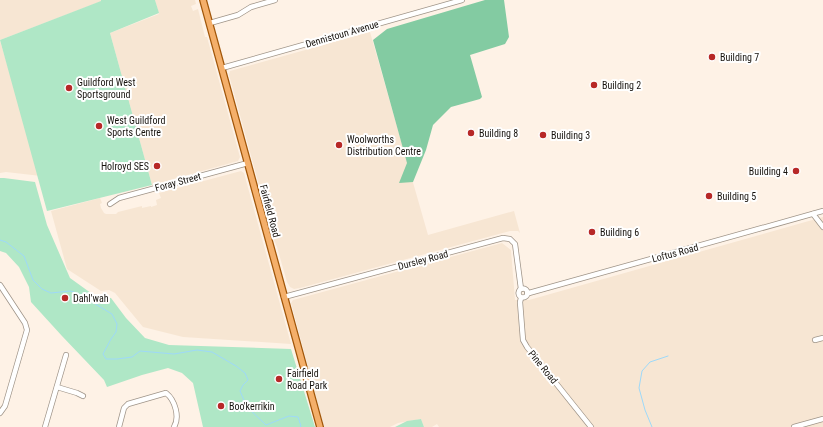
<svg xmlns="http://www.w3.org/2000/svg" width="823" height="427" font-family="'Roboto Condensed',sans-serif">
<style>
.built{fill:#f7e6d3}
.green{fill:#afe7c6}
.forest{fill:#83cba2}
.lines{fill:none;stroke-linecap:round;stroke-linejoin:round}
.stream{stroke:#9ed9f9;stroke-width:1}
.minor-casing{stroke:#9f9488;stroke-width:6}
.major-casing{stroke:#a15609;stroke-width:8}
.minor{stroke:#fff;stroke-width:4.5}
.major{stroke:#f4af6a;stroke-width:5.5}
.poi-dot{fill:#b72827;stroke:#fff;stroke-width:1.5}
.labels{text-anchor:middle;dominant-baseline:central;stroke-width:4;stroke-linejoin:round;paint-order:stroke}
.street-label{font-size:10px;fill:#17130e;stroke:#fff}
.poi-label{font-size:10px;fill:#17130e;stroke:#fff;text-anchor:start}
</style>
<rect width="100%" height="100%" fill="#fef2e6"/>
<g class="built">
<polygon points="0,0 101,0 102,1 0,40"/>
<polygon points="155,0 195,0 196,4 191,6 193,11 198,9 205,37 207,37 240,157 238,161 152,185 110,33 159,14"/>
<polygon points="370,32 428,235 514,211 520,233 518,231 510,231 300,288 294,289 290,287 287,282 277,247 274,240 229,75 230,71"/>
<polygon points="0,41 41,176 6,172 0,173"/>
<polygon points="241,171 244,173 291,344 183,337 143,327 115,293 109,290 101,291 67,269 51,211 100,198 102,203 100,204 101,208 104,213 106,214 116,214 118,212 142,206 142,208 151,206 151,207 157,205 156,200 161,198 159,193"/>
<polygon points="823,217 823,427 439,427 437,424 432,427 424,427 421,419 398,423 390,427 324,427 291,303 293,300 502,243 511,250 515,300 529,300"/>
</g>
<g class="green">
<polygon points="101,0 155,0 159,13 110,33 152,185 47,211 0,40 101,1"/>
<polygon points="0,178 4,178 35,182 47,225 70,278 95,296 111,298 126,318 145,338 169,345 291,349 315,427 203,427 193,383 182,373 168,368 142,375 107,387 104,380 62,336 31,302 29,287 19,267 6,253 0,251"/>
<polygon points="421,419 424,427 425,427 395,427 407,421"/>
</g>
<polygon class="forest" points="485,0 504,0 509,37 505,44 470,55 482,97 480,99 451,107 433,125 426,150 413,182 399,183 407,163 373,40 387,29"/>
<g class="lines">
<g class="stream">
<polyline points="0,240 6,242 24,256 33,280 42,289 51,293 70,291 77,293 112,314 117,324 116,332 111,339 103,354 106,359 117,359 132,357 140,351 174,354 197,350 212,352 236,366 245,373 248,380 243,385 240,391 247,407 266,425 289,416 298,417 301,426 300,427"/>
<polyline points="652,427 645,410 639,388 642,371 650,362 668,356"/>
</g>
<g class="minor-casing">
<g id="minor">
<polyline points="210,23 238,15 251,7 275,0"/>
<polyline points="222,68 462,0"/>
<polyline points="110,204 119,198 248,163"/>
<polyline points="813,214 823,227"/>
<polyline points="0,285 25,323 27,330 5,406 0,413"/>
<circle cx="523" cy="293" r="4.5"/>
<polyline points="527,293 529,293 823,211"/>
<polyline points="284,297 503,238 510,239 515,244 521,289"/>
<polyline points="521,298 520,302 523,340 527,347 591,427"/>
<polyline points="815,340 823,338"/>
<polyline points="57,387 77,393 83,396"/>
<polyline points="45,427 66,355"/>
<path d="M119,427L124,408L128,404L166,393C175,400 180,417 174,427"/>
<polyline points="794,427 823,419"/>
</g>
</g>
<g class="major-casing">
<polyline id="major" points="203,0 320,427"/>
</g>
<use href="#minor" class="minor"/>
<use href="#major" class="major"/>
</g>
<g class="poi-dot">
<circle cx="712" cy="57" r="4"/>
<circle cx="594" cy="85" r="4"/>
<circle cx="69" cy="88" r="4"/>
<circle cx="99" cy="126" r="4"/>
<circle cx="471" cy="133" r="4"/>
<circle cx="543" cy="135" r="4"/>
<circle cx="339" cy="145" r="4"/>
<circle cx="157" cy="166" r="4"/>
<circle cx="796" cy="171" r="4"/>
<circle cx="709" cy="196" r="4"/>
<circle cx="592" cy="232" r="4"/>
<circle cx="65" cy="298" r="4"/>
<circle cx="279" cy="379" r="4"/>
<circle cx="221" cy="406" r="4"/>
</g>
<g class="labels">
<g class="street-label">
<text transform="translate(342 34) rotate(-16)">Dennistoun Avenue</text>
<text transform="translate(178 182) rotate(-15)">Foray Street</text>
<text transform="translate(270 211) rotate(75)">Fairfield Road</text>
<text transform="translate(675 253) rotate(-15)">Loftus Road</text>
<text transform="translate(423 260) rotate(-15)">Dursley Road</text>
<text transform="translate(543 367) rotate(51)">Pine Road</text>
</g>
<g class="poi-label">
<text x="720" y="57">Building 7</text>
<text x="77" y="82">Guildford West<tspan x="77" dy="12">Sportsground</tspan></text>
<text x="602" y="85">Building 2</text>
<text x="107" y="120">West Guildford<tspan x="107" dy="12">Sports Centre</tspan></text>
<text x="479" y="133">Building 8</text>
<text x="551" y="135">Building 3</text>
<text x="347" y="139">Woolworths<tspan x="347" dy="12">Distribution Centre</tspan></text>
<text x="149" y="166" text-anchor="end">Holroyd SES</text>
<text x="788" y="171" text-anchor="end">Building 4</text>
<text x="717" y="196">Building 5</text>
<text x="600" y="232">Building 6</text>
<text x="73" y="298">Dahl'wah</text>
<text x="287" y="373">Fairfield<tspan x="287" dy="12">Road Park</tspan></text>
<text x="229" y="406">Boo'kerrikin</text>
</g>
</g>
</svg>
